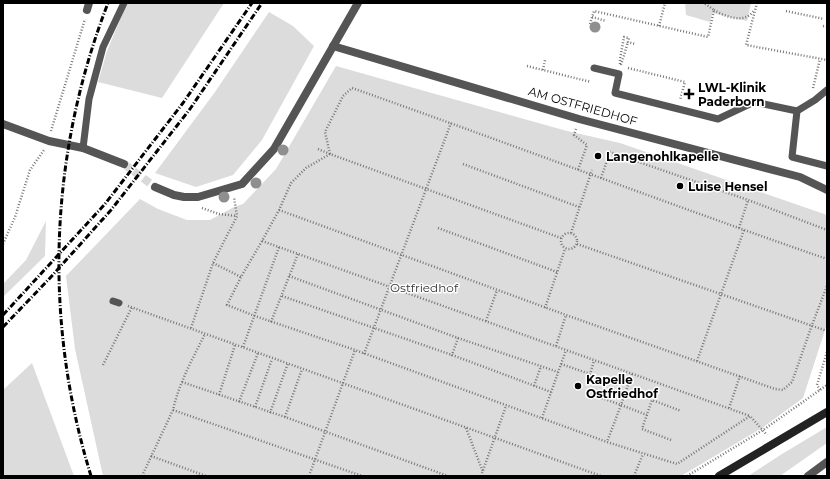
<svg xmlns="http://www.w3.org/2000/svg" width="830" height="479" font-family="Montserrat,sans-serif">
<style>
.green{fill:#dcdcdc}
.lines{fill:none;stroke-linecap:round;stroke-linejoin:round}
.street-tunnel{stroke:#d9d9d9;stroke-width:8;stroke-dasharray:8 4;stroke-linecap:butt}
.path{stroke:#777;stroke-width:2.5;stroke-dasharray:1 2;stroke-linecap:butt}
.lane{stroke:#555;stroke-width:7}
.street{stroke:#555;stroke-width:8}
.secondary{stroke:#222;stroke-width:8}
.rail{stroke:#000;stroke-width:3;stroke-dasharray:6 2 1 2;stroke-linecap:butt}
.tree{fill:#8f8f8f}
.poi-dot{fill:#000;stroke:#fff;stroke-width:1.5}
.labels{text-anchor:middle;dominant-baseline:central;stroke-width:3;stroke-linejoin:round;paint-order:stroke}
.poi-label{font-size:12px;font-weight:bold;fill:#000;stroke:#fff;text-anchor:start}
.street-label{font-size:12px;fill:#000;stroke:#fff}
.park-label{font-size:12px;fill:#333;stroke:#fff}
</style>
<rect width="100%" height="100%" fill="#fff"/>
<g class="green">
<polygon points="127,3 224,3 162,98 98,82 107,51"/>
<polygon points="685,3 751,3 747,21 712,13 710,22 686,15"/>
<polygon points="269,12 293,26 314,46 262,140 233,175 196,187 155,173 215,92"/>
<polygon points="336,66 567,131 620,143 827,215 827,324 803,398 762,428 681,476 103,476 75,349 66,276 140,199 158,209 187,220 210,220 234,207 243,204 276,169"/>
<polygon points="46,221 45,256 3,297 3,284 26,260"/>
<polygon points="32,363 74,476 3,476 3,390"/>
<polygon points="827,427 827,443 780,476 748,476 782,454"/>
</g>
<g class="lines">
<polyline class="street-tunnel" points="124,164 155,187"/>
<g class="path">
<polyline points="757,3 746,45 827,60"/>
<path d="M714,10C722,15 737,21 746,17C749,16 752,13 754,11"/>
<polyline points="786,11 824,19"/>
<polyline points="592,17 606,21"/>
<polyline points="590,24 594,11 708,37 714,10 704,3"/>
<polyline points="659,26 665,3"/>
<polyline points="823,26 827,27"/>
<polyline points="620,64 620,59 624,37 629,38 628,42 635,44"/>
<polyline points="621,65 628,42"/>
<polyline points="527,66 591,82"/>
<polyline points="628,68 685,82 680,100"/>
<polyline points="543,70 545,60"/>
<polyline points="813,88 820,59"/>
<polyline points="576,129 574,135 587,145 578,170"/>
<polyline points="51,131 85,19"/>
<polyline points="318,149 330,154 561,238"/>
<polyline points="330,154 306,168 291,183 279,210 262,241 241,277 227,305 255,316 355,350 607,442 677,464 750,416 767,435"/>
<path d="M330,154L325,132L343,96L352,88C511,144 668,204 827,259"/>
<polyline points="463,164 579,207"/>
<polyline points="601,178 610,152 748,200 827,230"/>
<polyline points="202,208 219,214 237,216"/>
<polyline points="279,210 566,315 775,389 783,390 792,382 812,325 827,286"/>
<polyline points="438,228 557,272"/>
<polyline points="739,228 748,200"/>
<circle cx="569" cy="241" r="8"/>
<polyline points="571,233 592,170"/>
<polyline points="262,241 750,416"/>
<polyline points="3,244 15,217 30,170 44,150"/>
<polyline points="577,244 827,331"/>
<polyline points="213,263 241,277"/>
<polyline points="289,276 458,338 558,372"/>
<polyline points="282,296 452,355"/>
<polyline points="128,306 601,476"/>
<polyline points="545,308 565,249"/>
<polyline points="486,321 497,290"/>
<polyline points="271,322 298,254"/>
<polyline points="191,328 213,263 237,216 234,197"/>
<polyline points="458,338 452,355 551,392"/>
<polyline points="556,346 566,315"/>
<polyline points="243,347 279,247"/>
<polyline points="364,354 451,123"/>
<polyline points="697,361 744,230"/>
<polyline points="561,364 590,374 594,361"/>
<polyline points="103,365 132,307"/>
<polyline points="632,374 621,405 647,415"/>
<polyline points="182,382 285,417 448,476"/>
<polyline points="534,386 541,366"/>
<polyline points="820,390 817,385 827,352"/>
<polyline points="219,395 235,345"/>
<polyline points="599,397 621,405 607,442"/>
<polyline points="239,402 258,353"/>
<polyline points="255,407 272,359"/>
<polyline points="729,408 740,376"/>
<polyline points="173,410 362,476"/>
<polyline points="270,413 288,363"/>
<polyline points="285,417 302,369"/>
<polyline points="542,418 566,350"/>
<polyline points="466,428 483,472"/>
<polyline points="671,440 642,429 652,400 681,411"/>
<polyline points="151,456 206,476"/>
<path d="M142,476L173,410C179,383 193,358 205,334"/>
<polyline points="309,476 355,350"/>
<polyline points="481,476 506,406"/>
<polyline points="634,476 643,454"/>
<polyline points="687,476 763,430 827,385"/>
</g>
<g class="lane">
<polyline points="594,68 619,74 615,93 718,119 754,102 797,111 792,157 827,166"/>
<polyline points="797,111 815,100 827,90"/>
<polyline points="83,148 89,99 103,47 124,3"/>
<polyline points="113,301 119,303"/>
</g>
<g class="street">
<polyline points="87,10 89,3"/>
<polyline points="333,46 579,119 800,177 827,190"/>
<polyline points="3,124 49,141 83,148 124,164"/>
<polyline points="155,187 174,195 184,197 198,197 242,184 274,149 358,3"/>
<polyline points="808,476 827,462"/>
</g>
<polyline class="secondary" points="719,476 827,412"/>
<g class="rail">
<polyline points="3,315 105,204 183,103 252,3"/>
<polyline points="3,327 50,278 111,210 190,109 262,3"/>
<path d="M91,476C43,320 49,155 108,3"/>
</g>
</g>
<g class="tree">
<circle cx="595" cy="27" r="5.5"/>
<circle cx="283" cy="150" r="5.5"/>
<circle cx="256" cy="183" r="5.5"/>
<circle cx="224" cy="197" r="5.5"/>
</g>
<g class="poi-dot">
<path d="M687 88h4v4h4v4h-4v4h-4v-4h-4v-4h4z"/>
<circle cx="598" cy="156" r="4"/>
<circle cx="680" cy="186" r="4"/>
<circle cx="578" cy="386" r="4"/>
</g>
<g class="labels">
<g class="poi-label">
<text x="698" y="87">LWL-Klinik<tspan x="698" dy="14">Paderborn</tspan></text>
<text x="606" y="156">Langenohlkapelle</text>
<text x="688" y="186">Luise Hensel</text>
<text x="586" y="379">Kapelle<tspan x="586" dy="14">Ostfriedhof</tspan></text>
</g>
<g class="street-label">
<text transform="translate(583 106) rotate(16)">AM OSTFRIEDHOF</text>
</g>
<g class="park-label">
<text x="424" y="287">Ostfriedhof</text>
</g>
</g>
<rect width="830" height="479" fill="none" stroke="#000000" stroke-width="8"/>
</svg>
